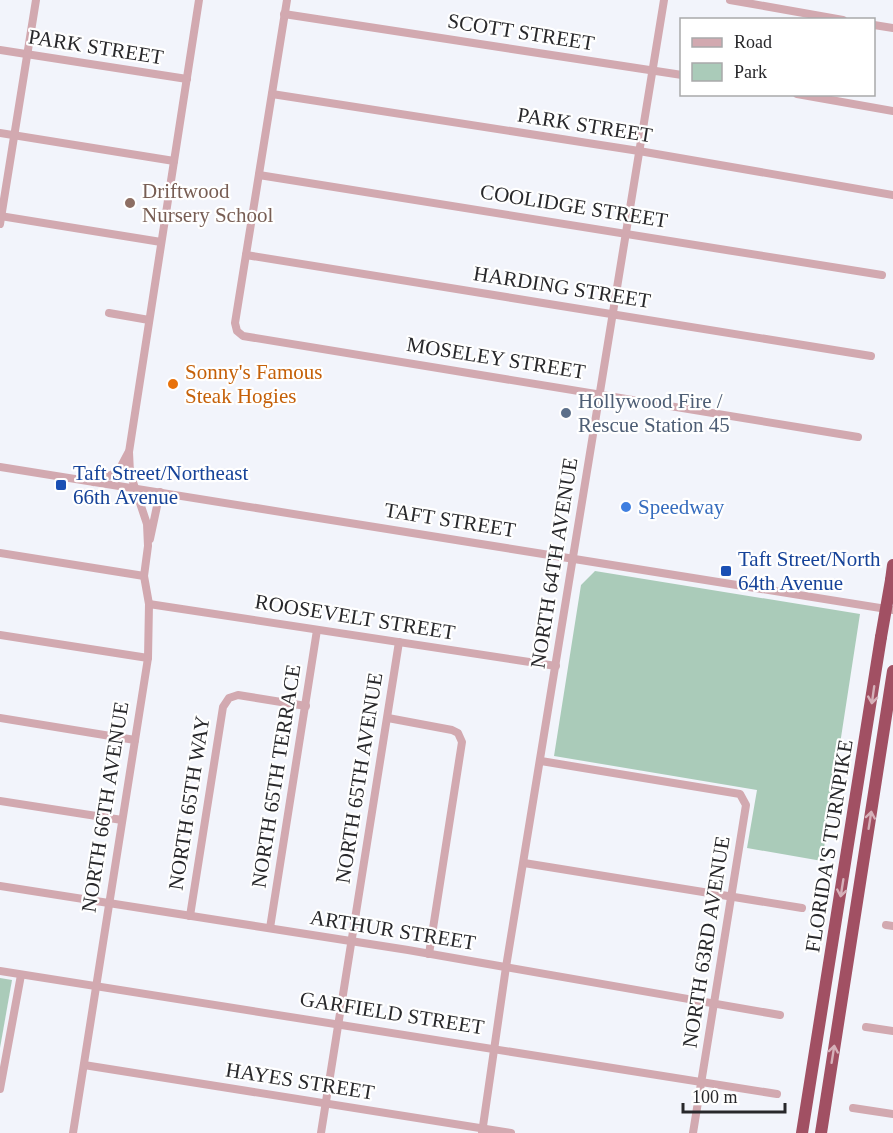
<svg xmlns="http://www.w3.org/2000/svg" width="893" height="1133" font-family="'Times New Roman',serif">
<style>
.green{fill:#aacbb9}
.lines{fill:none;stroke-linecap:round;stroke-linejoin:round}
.minor{stroke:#d2a9b0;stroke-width:8}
.highway{stroke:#a15063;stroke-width:12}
.highway-bridge{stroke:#a15063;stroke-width:12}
.oneway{stroke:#d5b0b9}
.education-dot{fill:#8d6e63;stroke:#fff;stroke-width:2}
.food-dot{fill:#e8710a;stroke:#fff;stroke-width:2}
.service-dot{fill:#5c6f8a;stroke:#fff;stroke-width:2}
.transit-dot{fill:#1a4fb4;stroke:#fff;stroke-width:2}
.shop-dot{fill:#3f7fe0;stroke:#fff;stroke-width:2}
.labels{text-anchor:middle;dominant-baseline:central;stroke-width:4.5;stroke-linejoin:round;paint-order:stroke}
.street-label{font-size:21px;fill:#28282b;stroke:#fff}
.education-label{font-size:21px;fill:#785e54;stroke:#fff;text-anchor:start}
.food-label{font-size:21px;fill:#c56008;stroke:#fff;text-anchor:start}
.service-label{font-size:21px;fill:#4e5e75;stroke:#fff;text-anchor:start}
.transit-label{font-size:21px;fill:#164399;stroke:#fff;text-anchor:start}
.shop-label{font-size:21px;fill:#366cbe;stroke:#fff;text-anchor:start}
</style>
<rect width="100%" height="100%" fill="#f2f4fb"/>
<g class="green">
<polygon points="595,571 860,614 822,861 747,848 757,790 554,756 581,585"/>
<polygon points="0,978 12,980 0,1048"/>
</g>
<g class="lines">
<g class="minor">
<polyline points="287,0 235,323 237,331 243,336 858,437"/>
<polyline points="730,0 843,20"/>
<polyline points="284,14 682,75"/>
<polyline points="874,25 893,28"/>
<polyline points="0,50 187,79"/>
<polyline points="272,94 639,151 893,195"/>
<polyline points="797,94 893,111"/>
<polyline points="0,133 174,161"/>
<polyline points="259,175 882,275"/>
<polyline points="0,216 161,242"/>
<polyline points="0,224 36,0"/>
<polyline points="246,255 871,356"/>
<polyline points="109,313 149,320"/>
<polyline points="0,467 893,610"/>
<polyline points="94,482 118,472 128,453"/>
<polyline points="150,539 160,492"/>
<polyline points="0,553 144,576"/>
<polyline points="149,604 556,666"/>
<polyline points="0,635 148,658"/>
<polyline points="0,718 135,740"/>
<polyline points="388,718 452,730 458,733 462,742 429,954"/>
<polyline points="541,761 740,794 746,805 693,1133"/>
<polyline points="0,801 122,820"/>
<polyline points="524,863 802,908"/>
<polyline points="0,886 408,950 780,1015"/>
<polyline points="190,916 223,707 229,698 238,695 306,706"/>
<polyline points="886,925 893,926"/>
<polyline points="270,928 317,630"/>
<polyline points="0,971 777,1094"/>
<polyline points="866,1027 893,1031"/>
<polyline points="84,1065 511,1133"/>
<polyline points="0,1089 21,975"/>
<polyline points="853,1108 893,1114"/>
<polyline points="73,1133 148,658 149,604 144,576 148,546 147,524 130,473 129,452 199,0"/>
<polyline points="321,1133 399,642"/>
<polyline points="482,1133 506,967 664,0"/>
</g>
<g class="highway">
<polyline points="891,580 893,565"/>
<polyline points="802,1133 881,637"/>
<polyline points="821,1133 893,671"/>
</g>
<polyline class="highway-bridge" points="881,637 891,580"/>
</g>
<defs><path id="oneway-shaft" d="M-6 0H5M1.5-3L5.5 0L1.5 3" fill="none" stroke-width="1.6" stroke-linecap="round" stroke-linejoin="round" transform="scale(1.5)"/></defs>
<g class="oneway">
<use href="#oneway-shaft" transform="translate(873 695) rotate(98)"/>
<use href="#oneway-shaft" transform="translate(870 820) rotate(-81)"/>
<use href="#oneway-shaft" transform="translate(842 888) rotate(99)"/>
<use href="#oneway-shaft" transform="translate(833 1054) rotate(-81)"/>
</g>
<circle class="education-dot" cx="130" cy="203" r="6"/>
<circle class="food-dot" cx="173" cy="384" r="6"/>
<circle class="service-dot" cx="566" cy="413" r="6"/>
<g class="transit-dot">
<rect x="55" y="479" width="12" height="12" rx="3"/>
<rect x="720" y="565" width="12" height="12" rx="3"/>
</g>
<circle class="shop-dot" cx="626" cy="507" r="6"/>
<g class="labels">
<g class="street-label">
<text transform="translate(521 32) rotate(9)">SCOTT STREET</text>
<text transform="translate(96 47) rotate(9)">PARK STREET</text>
<text transform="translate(585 125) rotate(9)">PARK STREET</text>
<text transform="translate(574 206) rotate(9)">COOLIDGE STREET</text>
<text transform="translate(562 287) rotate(9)">HARDING STREET</text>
<text transform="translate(496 358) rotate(9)">MOSELEY STREET</text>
<text transform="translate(450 520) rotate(9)">TAFT STREET</text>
<text transform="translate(554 563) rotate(-81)">NORTH 64TH AVENUE</text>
<text transform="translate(355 617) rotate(9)">ROOSEVELT STREET</text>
<text transform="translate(276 776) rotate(-81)">NORTH 65TH TERRACE</text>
<text transform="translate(359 778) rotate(-81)">NORTH 65TH AVENUE</text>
<text transform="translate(189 803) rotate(-81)">NORTH 65TH WAY</text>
<text transform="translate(105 807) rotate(-81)">NORTH 66TH AVENUE</text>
<text transform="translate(829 846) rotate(-81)">FLORIDA'S TURNPIKE</text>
<text transform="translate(393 930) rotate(9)">ARTHUR STREET</text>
<text transform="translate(706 942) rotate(-81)">NORTH 63RD AVENUE</text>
<text transform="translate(392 1013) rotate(9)">GARFIELD STREET</text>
<text transform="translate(300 1081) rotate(9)">HAYES STREET</text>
</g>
<g class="education-label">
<text x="142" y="191">Driftwood<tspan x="142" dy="24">Nursery School</tspan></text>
</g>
<g class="food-label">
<text x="185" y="372">Sonny's Famous<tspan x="185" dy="24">Steak Hogies</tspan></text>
</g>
<g class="service-label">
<text x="578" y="401">Hollywood Fire /<tspan x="578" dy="24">Rescue Station 45</tspan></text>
</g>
<g class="transit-label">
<text x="73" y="473">Taft Street/Northeast<tspan x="73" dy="24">66th Avenue</tspan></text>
<text x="738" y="559">Taft Street/North<tspan x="738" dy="24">64th Avenue</tspan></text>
</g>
<g class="shop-label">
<text x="638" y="507">Speedway</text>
</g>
</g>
<rect x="680" y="18" width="195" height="78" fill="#ffffff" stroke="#a9a9aa" stroke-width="1.5"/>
<rect x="692" y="38" width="30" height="9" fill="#d2a9b0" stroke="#a9a9aa" stroke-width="1.5"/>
<text x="734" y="48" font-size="18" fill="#28282b">Road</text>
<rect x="692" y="63" width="30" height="18" fill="#aacbb9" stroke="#a9a9aa" stroke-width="1.5"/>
<text x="734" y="78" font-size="18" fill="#28282b">Park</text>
<path d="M683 1103v9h102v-9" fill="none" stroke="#28282b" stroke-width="3"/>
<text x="692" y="1103" font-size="18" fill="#28282b" stroke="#ffffff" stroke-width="4.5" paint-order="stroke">100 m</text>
</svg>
